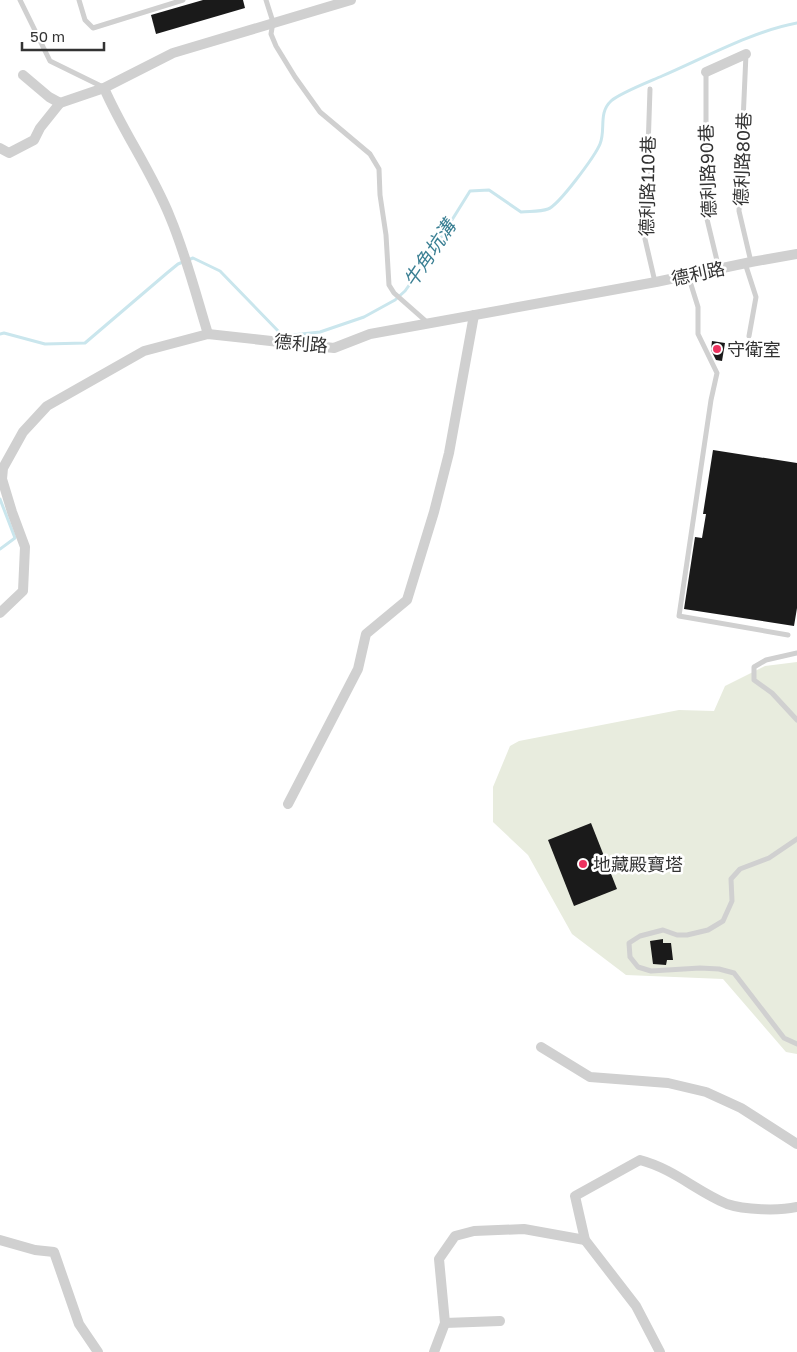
<svg xmlns="http://www.w3.org/2000/svg" width="797" height="1352" font-family="'Golos Text','Noto Sans TC',sans-serif">
<style>
.green{fill:#e8ecde}
.lines{fill:none;stroke-linecap:round;stroke-linejoin:round}
.stream{stroke:#cae6ed;stroke-width:3}
.building{fill:#1a1a1a}
.lane{stroke:#d0d0d0;stroke-width:5}
.street{stroke:#d0d0d0;stroke-width:10}
.poi-dot{fill:#ec325f;stroke:#fff;stroke-width:2}
.labels{text-anchor:middle;dominant-baseline:central;stroke-width:5;stroke-linejoin:round;paint-order:stroke}
.street-label{font-size:18px;fill:#333;stroke:#fff}
.poi-label{font-size:18px;fill:#333;stroke:#fff;text-anchor:start}
.water-label{font-size:19px;font-style:italic;fill:#3a7f93;stroke:#fff}
</style>
<rect width="100%" height="100%" fill="#fff"/>
<polygon class="green" points="797,662 797,1054 786,1052 723,979 626,975 572,934 528,855 493,822 493,787 510,746 519,741 679,710 714,711 725,686 765,666"/>
<g class="lines">
<g class="stream">
<path d="M0,334L4,333L45,344L85,343L167,273L178,264L193,258L220,271L283,336L320,332L364,317L395,300L405,291L427,260L470,191L489,190L521,212C529,211 540,212 548,209C559,205 595,156 600,144C606,130 598,113 611,101C620,93 651,81 662,76C704,58 753,31 797,23"/>
<polyline points="0,499 15,538 0,549"/>
</g>
</g>
<g class="building">
<polygon points="203,0 243,0 245,8 156,34 151,15"/>
<polygon points="712,341 725,343 722,361 716,360 711,350"/>
<polygon points="713,450 797,463 797,608 794,626 684,609 695,537 702,538 706,514 703,514"/>
<polygon points="591,823 617,889 574,906 548,840"/>
<polygon points="663,939 663,943 671,943 673,960 667,960 666,965 653,964 650,941"/>
</g>
<g class="lines">
<g class="lane">
<polyline points="20,0 50,61 103,87"/>
<polyline points="79,0 85,20 93,28 183,0"/>
<polyline points="266,0 273,22 271,34 276,46 295,77 320,112 370,154 379,169 380,195 386,235 389,285 394,293 428,323"/>
<polyline points="746,54 739,211 751,262"/>
<polyline points="706,72 706,215 719,269"/>
<polyline points="650,89 645,239 655,282"/>
<polyline points="745,263 756,297 749,336"/>
<polyline points="688,275 698,307 698,334 717,373 711,400 679,616 788,635"/>
<polyline points="797,653 766,660 754,667 754,680 772,693 797,720"/>
<polyline points="797,839 769,858 740,869 731,879 732,901 723,921 708,930 687,935 677,935 663,930 640,936 629,943 630,957 638,967 651,971 700,968 719,969 734,973 784,1038 797,1044"/>
</g>
<g class="street">
<polyline points="706,72 746,54"/>
<path d="M23,75L49,97L60,103L104,88C123,132 152,172 170,217C186,255 196,295 208,334"/>
<polyline points="104,88 173,53 351,0"/>
<polyline points="0,148 9,153 34,140 40,128 60,103"/>
<polyline points="0,613 23,591 25,547 12,512 2,479 3,468 23,432 47,406 144,351 208,334 334,348 370,334 656,282 751,262 797,254"/>
<polyline points="288,804 358,669 366,634 407,600 434,512 449,453 474,315"/>
<polyline points="541,1047 590,1077 668,1083 706,1092 741,1108 797,1144"/>
<polyline points="0,1240 35,1250 54,1252 79,1324 98,1352"/>
<polyline points="445,1323 500,1321"/>
<polyline points="434,1352 445,1323 439,1259 455,1236 474,1231 524,1229 585,1240"/>
<path d="M660,1352L636,1306L585,1240L575,1196L640,1160C674,1169 696,1191 727,1204C744,1210 779,1211 797,1207"/>
</g>
</g>
<g class="poi-dot">
<circle cx="717" cy="349" r="5"/>
<circle cx="583" cy="864" r="5"/>
</g>
<g class="labels">
<g class="street-label">
<text transform="translate(742 159) rotate(-88)">德利路80巷</text>
<text transform="translate(707 171) rotate(-92)">德利路90巷</text>
<text transform="translate(647 186) rotate(-89)">德利路110巷</text>
<text transform="translate(698 273) rotate(-12)">德利路</text>
<text transform="translate(301 343) rotate(5)">德利路</text>
</g>
<g class="poi-label">
<text x="727" y="349">守衛室</text>
<text x="593" y="864">地藏殿寶塔</text>
</g>
<g class="water-label">
<text transform="translate(429 253) rotate(-56)">牛角坑溝</text>
</g>
</g>
<path d="M22 42v8h82v-8" fill="none" stroke="#333333" stroke-width="2.5"/>
<text x="30" y="42" font-size="15" fill="#333333" stroke="#ffffff" stroke-width="4" paint-order="stroke">50 m</text>
</svg>
